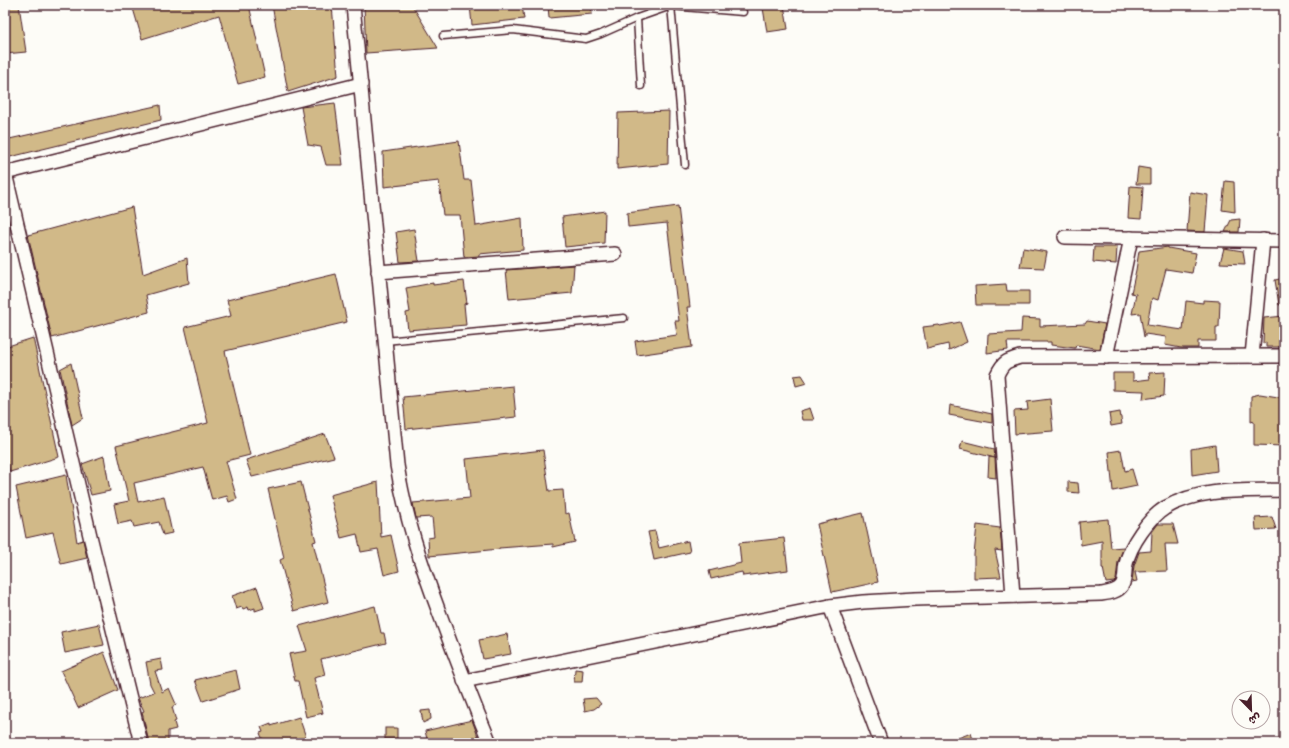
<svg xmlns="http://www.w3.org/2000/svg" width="1289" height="748" font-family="'Architects Daughter','Playpen Sans Arabic',sans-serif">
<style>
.building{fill:#d1b988;stroke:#4a1f2b}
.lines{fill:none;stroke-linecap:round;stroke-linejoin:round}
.lane-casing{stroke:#4a1f2b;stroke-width:9}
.street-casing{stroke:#4a1f2b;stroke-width:16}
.lane{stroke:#fdfcf7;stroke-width:6}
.street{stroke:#fdfcf7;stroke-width:13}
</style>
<rect width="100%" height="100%" fill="#fdfcf7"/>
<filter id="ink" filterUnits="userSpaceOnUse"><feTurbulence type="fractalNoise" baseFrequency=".025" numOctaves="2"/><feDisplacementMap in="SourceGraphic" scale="8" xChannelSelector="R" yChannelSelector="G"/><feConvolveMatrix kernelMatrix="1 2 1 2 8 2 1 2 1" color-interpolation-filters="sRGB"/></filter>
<g filter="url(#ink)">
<g class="building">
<polygon points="5,5 19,5 26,52 5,54"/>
<polygon points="132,5 249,5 265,77 238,84 219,15 142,39"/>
<polygon points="272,5 332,5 338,76 288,92"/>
<polygon points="364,5 412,5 438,48 366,53"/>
<polygon points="470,5 522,5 524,19 472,25"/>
<polygon points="548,5 591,5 592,14 549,18"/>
<polygon points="784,5 788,29 767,32 763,8"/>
<polygon points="335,103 343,165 326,165 321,147 308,145 301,107"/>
<polygon points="160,105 161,120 6,158 5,153 5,140"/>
<polygon points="669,111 668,164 617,169 618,113"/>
<polygon points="459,141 464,180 471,180 476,226 522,218 523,250 479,254 479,256 464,257 460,215 443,215 439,181 384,187 383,152"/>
<polygon points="1138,167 1150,169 1150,184 1136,184"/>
<polygon points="1225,181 1234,182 1235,212 1222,210"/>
<polygon points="1130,186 1143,187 1141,219 1128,218"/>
<polygon points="1190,192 1208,195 1205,232 1187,231"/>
<polygon points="678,206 690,307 687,307 692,347 637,355 635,341 677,335 675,321 679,321 667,223 628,227 627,213"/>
<polygon points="132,207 143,274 187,258 189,283 146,295 149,312 52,338 28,235"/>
<polygon points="605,211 604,243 565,247 562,217"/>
<polygon points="1240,219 1239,232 1225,232 1231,220"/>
<polygon points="414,229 419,261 400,262 396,232"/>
<polygon points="1094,247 1117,247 1116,264 1093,262"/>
<polygon points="1168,247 1168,248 1196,253 1192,273 1166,269 1158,300 1152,298 1147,325 1183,330 1186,301 1203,303 1203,300 1220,301 1219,327 1216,327 1216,341 1198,341 1198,348 1181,348 1165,345 1166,337 1145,334 1145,337 1144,337 1140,313 1132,314 1136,294 1131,293 1136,270 1139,251"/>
<polygon points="1023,248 1047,252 1044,268 1020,267"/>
<polygon points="1224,248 1243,251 1245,264 1220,263"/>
<polygon points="574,265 572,293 509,299 506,270"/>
<polygon points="336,274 347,322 225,351 250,455 226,461 237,499 229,502 227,496 212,500 203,467 134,483 138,502 164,496 172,533 163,535 159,522 134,527 132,521 118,524 114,504 129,501 116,446 208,423 185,327 231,316 227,300"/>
<polygon points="1284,278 1284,304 1279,305 1275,280"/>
<polygon points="464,281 467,303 464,304 466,325 408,330 406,313 410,312 406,288 433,283 433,285"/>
<polygon points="1006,284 1007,291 1029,291 1029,305 976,305 975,286"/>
<polygon points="1284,316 1284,347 1266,347 1266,342 1263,344 1264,318"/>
<polygon points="1022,318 1040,319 1040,326 1085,324 1087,321 1105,324 1100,349 1076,345 1075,348 1051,345 1051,342 1007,342 1008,350 987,353 988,334 1021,332"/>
<polygon points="960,322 967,342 949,350 948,344 927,349 923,327 939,325 940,326"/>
<polygon points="33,338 59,457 10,472 5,456 5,347"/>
<polygon points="71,363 83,418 72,425 60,369"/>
<polygon points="1165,372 1164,396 1143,399 1144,391 1113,390 1113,373 1133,373 1133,381 1150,379 1149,373"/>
<polygon points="802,375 807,383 796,386 794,376"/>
<polygon points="513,386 516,417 406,429 403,397"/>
<polygon points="1260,394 1284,398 1284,446 1254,445 1254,421 1251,422 1251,396"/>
<polygon points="1050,399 1053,431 1015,434 1014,411 1028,410 1027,402"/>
<polygon points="950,405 992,414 992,423 949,415"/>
<polygon points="810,408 814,420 802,420 800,411"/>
<polygon points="1120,412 1122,424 1111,426 1109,414"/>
<polygon points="325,434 334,457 252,477 246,460"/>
<polygon points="962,441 994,449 995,458 960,449"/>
<polygon points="1215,445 1217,471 1192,475 1191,449"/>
<polygon points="543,450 549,491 563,490 565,514 569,513 575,542 553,547 553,544 499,548 499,549 429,556 428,538 434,537 432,517 416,518 413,503 470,498 466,459"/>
<polygon points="1121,450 1125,471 1132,469 1137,486 1113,491 1109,452"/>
<polygon points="104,456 110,491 91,495 82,464"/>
<polygon points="989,457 995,458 996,478 988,477"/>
<polygon points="66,475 77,542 83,540 87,558 61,564 53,532 26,538 16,487"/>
<polygon points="301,482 316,541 313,542 328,602 294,611 280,560 284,558 268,489"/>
<polygon points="378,482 381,537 391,535 399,571 384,575 378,549 361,552 357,534 341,538 330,495"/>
<polygon points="1068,482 1078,483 1079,493 1068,492"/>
<polygon points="863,513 878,582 832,592 817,524"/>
<polygon points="1272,517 1276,529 1256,530 1255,518"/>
<polygon points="1108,519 1111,548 1124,547 1118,562 1116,580 1114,582 1106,583 1103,568 1102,568 1102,541 1081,545 1079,522"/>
<polygon points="1158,524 1173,524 1178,544 1165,544 1167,571 1135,572 1137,581 1132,582 1134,566 1139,552 1151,551 1152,532"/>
<polygon points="977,525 1000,528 1002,551 995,550 1001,577 974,578 974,555"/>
<polygon points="655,531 659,548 688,541 690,552 654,560 648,532"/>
<polygon points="784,538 788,570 743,576 742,572 711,579 709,571 741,563 739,543"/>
<polygon points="257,587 264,608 255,611 255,608 249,610 248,607 243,609 242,607 236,609 232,596"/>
<polygon points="375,606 381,633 384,633 386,643 321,659 325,675 314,678 323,713 306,717 298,681 295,681 289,654 307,651 299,626"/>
<polygon points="99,624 104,645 65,653 61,632"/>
<polygon points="507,634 511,654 483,659 479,640"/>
<polygon points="104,652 118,690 78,708 61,671"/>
<polygon points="161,659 163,670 155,671 162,692 169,688 176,704 172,707 176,721 174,722 176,729 168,731 168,743 149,743 142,712 144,711 138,698 154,692 150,684 146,662"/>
<polygon points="575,669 583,670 582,682 574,682"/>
<polygon points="236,670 240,689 203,701 195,680"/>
<polygon points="596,698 601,704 594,709 585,711 583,699"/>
<polygon points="430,710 431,719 423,723 421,711"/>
<polygon points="299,717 308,743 264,743 260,733 263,732 261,727 271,723 271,726"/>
<polygon points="472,720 479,739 460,743 428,743 425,731"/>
<rect x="385" y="728" width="12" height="11"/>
<polygon points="971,733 974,743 948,743 948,742"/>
</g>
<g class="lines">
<g class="lane-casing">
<g id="lane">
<polyline points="671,5 685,165"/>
<polyline points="637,18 641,86"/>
<polyline points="443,36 513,30 586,39 601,34 637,18 671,6 743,12"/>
<polyline points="385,341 624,318"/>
</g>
</g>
<g class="street-casing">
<g id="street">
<path d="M353,5L397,465C405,516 421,564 439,612C455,656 472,700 490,743"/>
<polyline points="5,173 91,540 141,743"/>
<polyline points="5,173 361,84"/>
<polyline points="1065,237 1284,241"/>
<polyline points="378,272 615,254"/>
<polyline points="1252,356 1263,240"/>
<polyline points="1106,357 1131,238"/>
<path d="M1013,596L997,375C1003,362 1006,361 1020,357L1284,356"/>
<path d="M830,606L863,602L915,599L1101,594C1108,593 1118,592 1122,585C1126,579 1124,571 1126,564C1130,545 1149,518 1165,508C1201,487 1244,491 1284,490"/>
<polyline points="464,681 830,606 881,743"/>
</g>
</g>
<use href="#lane" class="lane"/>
<use href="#street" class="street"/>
</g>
</g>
<rect width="1289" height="748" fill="none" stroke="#fdfcf7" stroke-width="20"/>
<rect x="10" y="10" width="1269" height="728" fill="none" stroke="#4a1f2b" stroke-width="1.5" filter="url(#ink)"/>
<g transform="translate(1251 710) rotate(157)"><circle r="19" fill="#fdfcf7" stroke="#b5a4a5"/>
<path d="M0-3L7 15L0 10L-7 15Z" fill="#4a1f2b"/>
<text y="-6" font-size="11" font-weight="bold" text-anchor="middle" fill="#4a1f2b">ش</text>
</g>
</svg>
